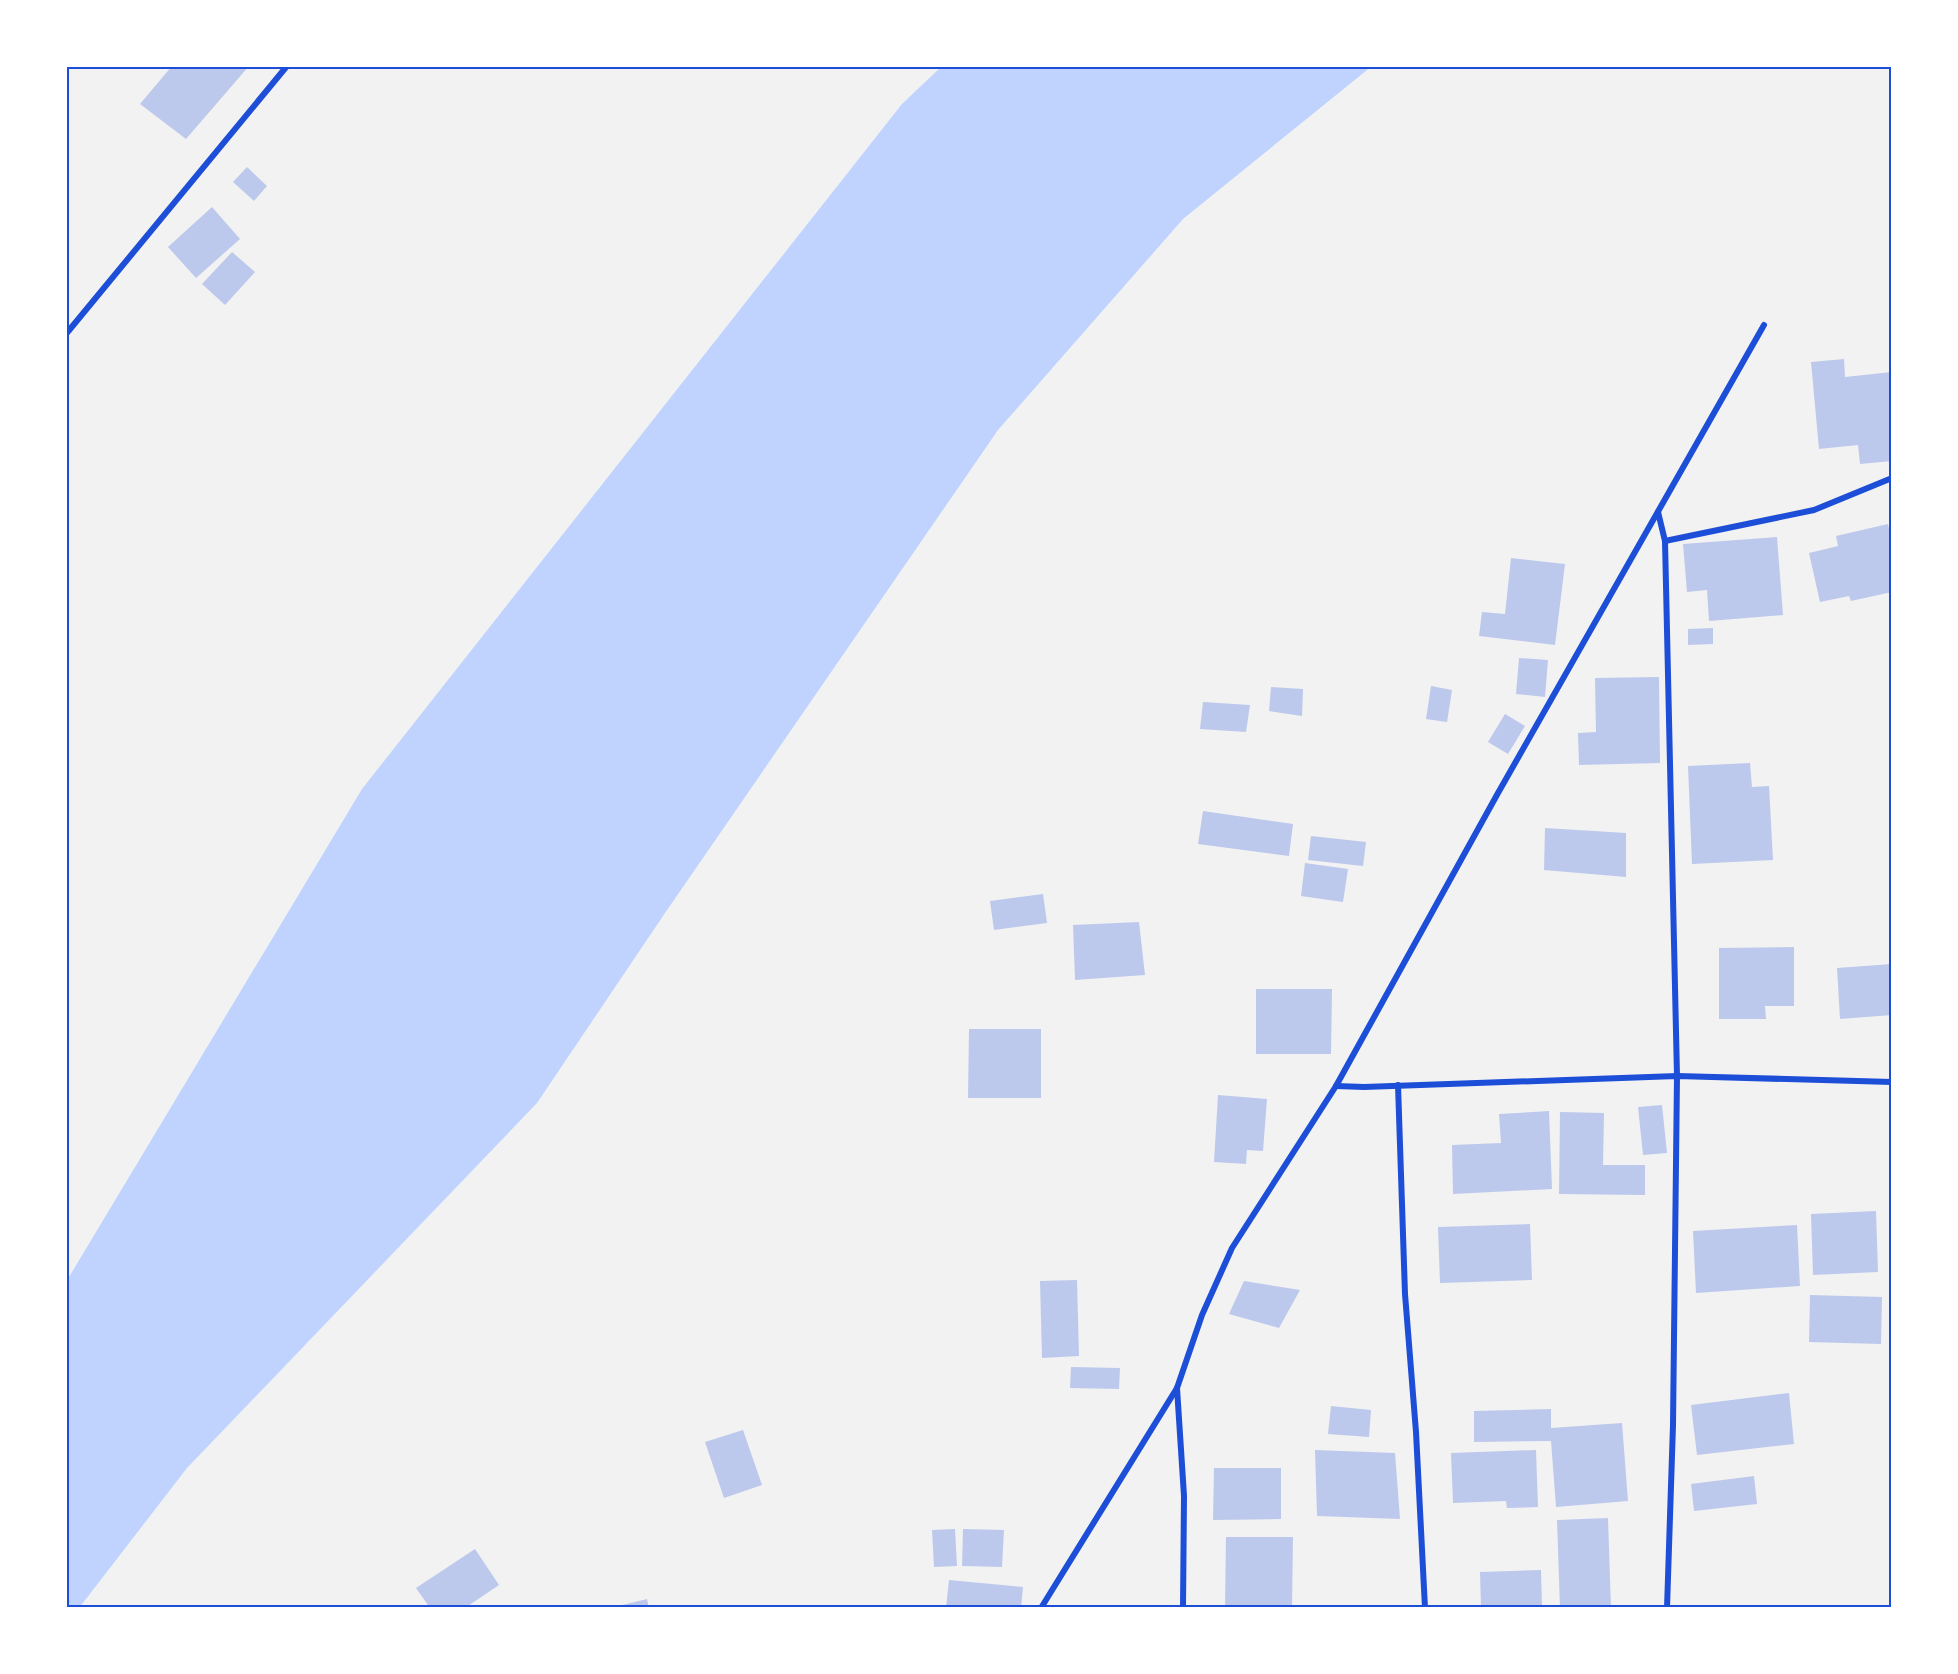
<svg xmlns="http://www.w3.org/2000/svg" width="1958" height="1674" font-family="'Times New Roman',serif">
<style>
.water{fill:#bfd3fe}
.building{fill:#bdc9ec}
.lines{fill:none;stroke-linecap:round;stroke-linejoin:round}
.minor{stroke:#1d4ed8;stroke-width:6}
.neatline{fill:none;stroke:#1d4ed8;stroke-width:2}
</style>
<rect width="100%" height="100%" fill="#f2f2f2"/>
<polygon class="water" points="942,66 1372,66 1183,219 998,430 665,913 537,1103 187,1468 79,1608 66,1608 66,1282 362,789 902,104"/>
<g class="building">
<polygon points="172,66 249,66 186,139 140,104"/>
<polygon points="247,167 267,186 254,201 233,182"/>
<polygon points="212,207 240,239 196,278 168,247"/>
<polygon points="232,252 255,272 225,305 202,284"/>
<polygon points="1844,359 1845,377 1892,372 1892,461 1860,464 1858,445 1819,449 1811,362"/>
<polygon points="1888,524 1892,542 1892,592 1851,601 1849,596 1820,602 1809,553 1838,546 1836,536"/>
<polygon points="1777,537 1783,615 1709,621 1707,590 1687,592 1683,544"/>
<polygon points="1511,558 1565,564 1555,645 1479,636 1482,612 1505,614"/>
<polygon points="1713,628 1713,644 1688,645 1688,629"/>
<polygon points="1519,658 1548,660 1545,697 1516,694"/>
<polygon points="1659,677 1660,763 1579,765 1578,733 1596,732 1595,678"/>
<polygon points="1431,686 1452,690 1447,722 1426,719"/>
<polygon points="1271,687 1303,689 1302,716 1269,711"/>
<polygon points="1203,702 1250,705 1246,732 1200,729"/>
<polygon points="1505,714 1525,726 1508,754 1488,742"/>
<polygon points="1750,763 1752,787 1769,786 1773,860 1692,864 1688,766"/>
<polygon points="1203,811 1293,824 1289,856 1198,844"/>
<polygon points="1545,828 1626,833 1626,877 1544,870"/>
<polygon points="1311,836 1366,842 1363,866 1308,860"/>
<polygon points="1305,863 1348,869 1343,902 1301,896"/>
<polygon points="1043,894 1047,923 994,930 990,901"/>
<polygon points="1139,922 1145,975 1075,980 1073,925"/>
<polygon points="1794,947 1794,1006 1765,1006 1766,1019 1719,1019 1719,948"/>
<polygon points="1892,964 1892,1015 1840,1019 1837,968"/>
<polygon points="1256,989 1332,989 1331,1054 1256,1054"/>
<polygon points="969,1029 1041,1029 1041,1098 968,1098"/>
<polygon points="1218,1095 1267,1099 1263,1151 1247,1150 1246,1164 1214,1162"/>
<polygon points="1662,1105 1667,1153 1643,1155 1638,1107"/>
<polygon points="1549,1111 1552,1189 1453,1194 1452,1145 1501,1143 1499,1114"/>
<polygon points="1560,1112 1604,1113 1603,1165 1645,1165 1645,1195 1559,1194"/>
<polygon points="1876,1211 1878,1272 1813,1275 1811,1214"/>
<polygon points="1530,1224 1532,1280 1440,1283 1438,1227"/>
<polygon points="1797,1225 1800,1286 1696,1293 1693,1231"/>
<polygon points="1077,1280 1079,1356 1042,1358 1040,1281"/>
<polygon points="1244,1281 1300,1290 1279,1328 1229,1314"/>
<polygon points="1810,1295 1882,1297 1881,1344 1809,1342"/>
<polygon points="1071,1367 1120,1368 1119,1389 1070,1388"/>
<polygon points="1789,1393 1794,1444 1697,1455 1691,1405"/>
<polygon points="1331,1406 1371,1410 1369,1437 1328,1434"/>
<polygon points="1551,1409 1551,1428 1622,1423 1628,1501 1556,1507 1551,1441 1474,1442 1474,1411"/>
<polygon points="743,1430 762,1485 724,1498 705,1442"/>
<polygon points="1315,1450 1395,1453 1400,1519 1317,1516"/>
<polygon points="1536,1450 1538,1507 1507,1508 1506,1501 1453,1503 1451,1453"/>
<polygon points="1214,1468 1281,1468 1281,1519 1213,1520"/>
<polygon points="1754,1476 1757,1504 1694,1511 1691,1484"/>
<polygon points="1608,1518 1611,1608 1560,1608 1557,1520"/>
<polygon points="955,1529 957,1566 934,1567 932,1530"/>
<polygon points="963,1529 1004,1530 1002,1567 962,1566"/>
<polygon points="1226,1537 1293,1537 1292,1608 1225,1608"/>
<polygon points="475,1549 499,1585 465,1608 430,1608 416,1588"/>
<polygon points="1541,1570 1542,1608 1481,1608 1480,1572"/>
<polygon points="949,1580 1023,1587 1021,1608 946,1608"/>
<polygon points="647,1599 649,1608 614,1608 614,1607"/>
</g>
<g class="lines">
<g class="minor">
<polyline points="66,334 287,66"/>
<polyline points="1658,512 1665,541 1677,1076 1673,1425 1667,1608"/>
<polyline points="1665,541 1814,510 1892,478"/>
<polyline points="1398,1085 1405,1294 1416,1432 1425,1608"/>
<polyline points="1336,1086 1364,1087 1677,1076 1892,1082"/>
<polyline points="1177,1388 1184,1496 1183,1608"/>
<polyline points="1041,1608 1177,1388 1202,1315 1232,1248 1336,1086 1498,793 1764,325"/>
</g>
</g>
<rect width="1958" height="1674" fill="none" stroke="#ffffff" stroke-width="135"/>
<rect x="68" y="68" width="1822" height="1538" class="neatline"/>
</svg>
